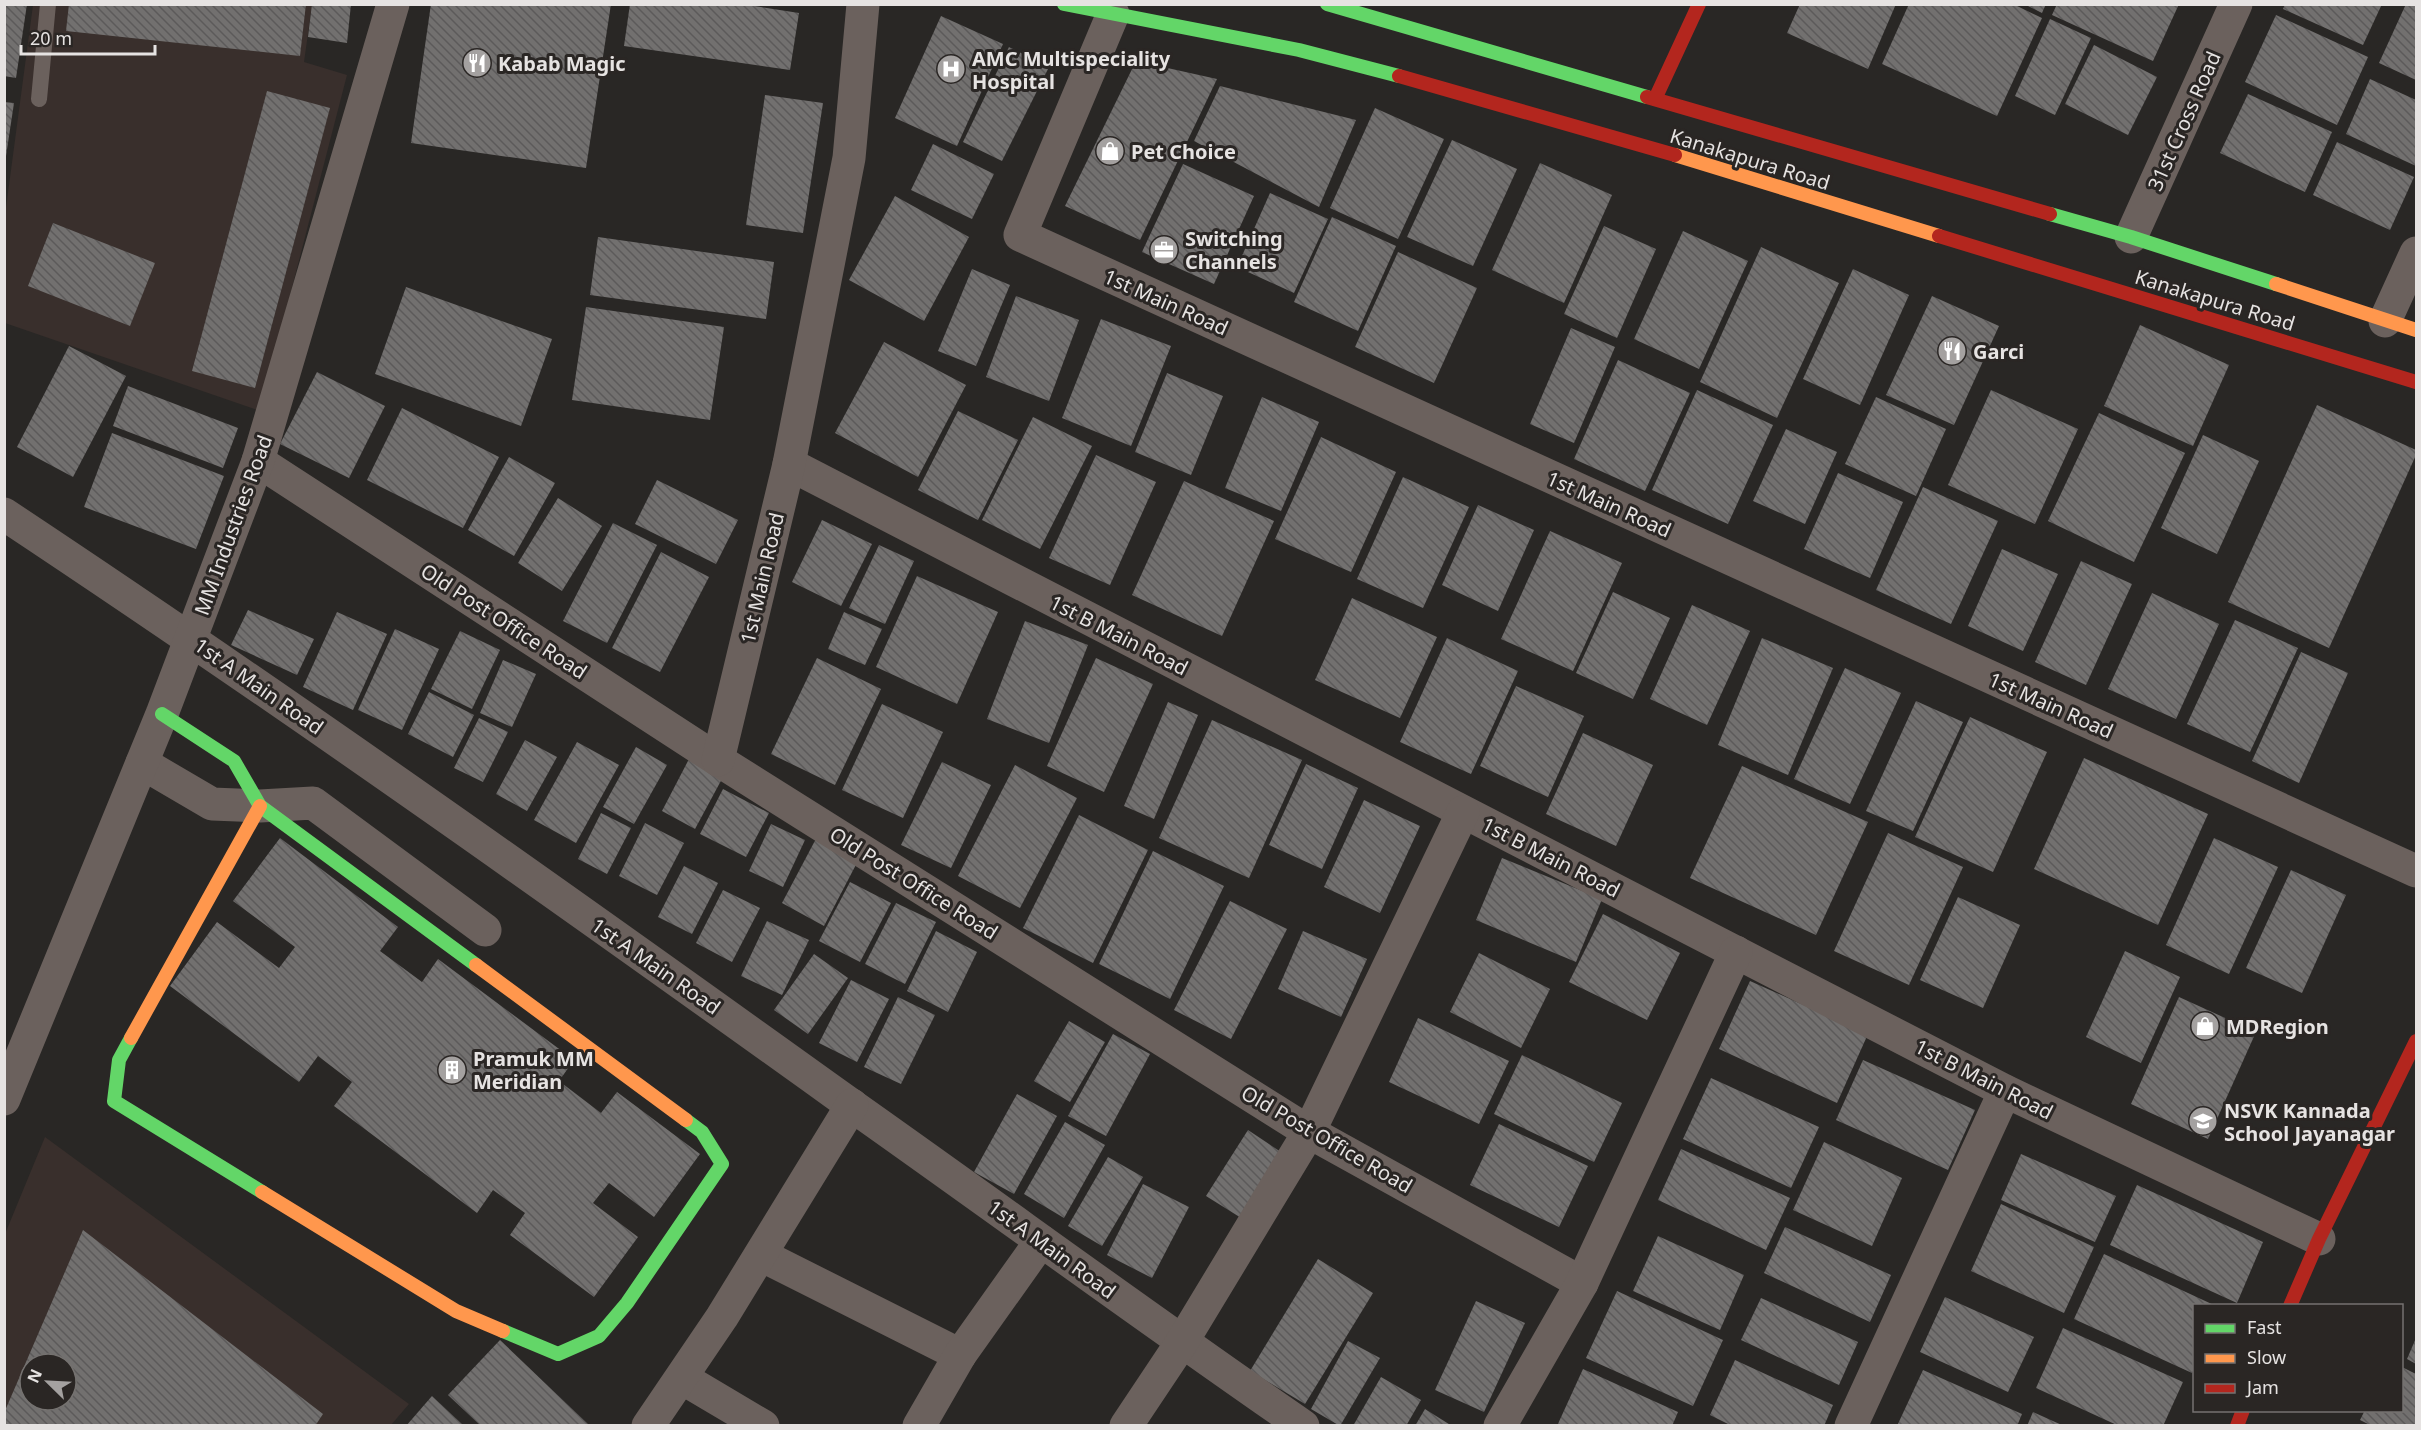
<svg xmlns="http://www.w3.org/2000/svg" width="2421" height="1430" font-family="'Noto Sans',sans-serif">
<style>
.built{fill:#392f2c;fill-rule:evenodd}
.building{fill:url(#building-back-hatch);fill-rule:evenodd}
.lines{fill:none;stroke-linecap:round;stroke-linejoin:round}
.lane{stroke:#6b615d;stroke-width:16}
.street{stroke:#6b615d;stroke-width:33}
.fast{stroke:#63d668;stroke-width:14}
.slow{stroke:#ff974d;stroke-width:14}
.jam{stroke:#b3261e;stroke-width:14}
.labels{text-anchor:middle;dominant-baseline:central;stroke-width:6;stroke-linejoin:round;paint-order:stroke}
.poi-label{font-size:20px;font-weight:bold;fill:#e6e3e2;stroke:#2a2624;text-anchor:start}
.street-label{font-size:20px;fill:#e6e3e2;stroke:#2a2624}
</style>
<defs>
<pattern id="building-back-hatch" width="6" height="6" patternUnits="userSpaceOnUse" patternTransform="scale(1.5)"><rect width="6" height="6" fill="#72706f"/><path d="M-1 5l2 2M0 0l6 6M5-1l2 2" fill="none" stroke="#5c5a5a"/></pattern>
</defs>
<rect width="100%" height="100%" fill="#292725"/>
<g class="built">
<polygon points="33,5 312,5 304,62 347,75 260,411 5,323 5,215"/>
<path d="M45,1137L409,1404L391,1425L5,1426V1234ZM30,1364H66V1400H30Z"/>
</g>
<g class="building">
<polygon points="4,4 27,4 16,78 4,76"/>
<polygon points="69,4 306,4 300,56 66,31"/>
<polygon points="312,4 351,4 347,43 308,37"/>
<polygon points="431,4 611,4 586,168 411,143"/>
<polygon points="630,4 741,4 799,13 790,70 624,46"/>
<polygon points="1800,4 1896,4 1868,69 1787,33"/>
<polygon points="1909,4 2013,4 2042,18 1997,116 1882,64"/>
<polygon points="2024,4 2046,4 2042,13"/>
<polygon points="2057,4 2179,4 2153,61 2052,15"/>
<polygon points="2285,4 2382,4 2363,45 2283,9"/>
<polygon points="2406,4 2416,4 2416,80 2379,63"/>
<polygon points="2276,15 2368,57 2337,125 2245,82"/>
<polygon points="941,16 1003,44 957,146 895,118"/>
<polygon points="2050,19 2091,38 2055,115 2015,96"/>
<polygon points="2094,45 2157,77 2128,135 2065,104"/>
<polygon points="1009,47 1049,67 1002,161 963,142"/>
<polygon points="1136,61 1217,79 1140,240 1065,206"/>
<polygon points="2370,79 2416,100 2416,166 2346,134"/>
<polygon points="1220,86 1356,120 1319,207 1194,141"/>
<polygon points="267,91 330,108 255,388 192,371"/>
<polygon points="2248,94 2332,132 2305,192 2220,153"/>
<polygon points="765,95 823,103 803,233 746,225"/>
<polygon points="4,102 14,103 6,156 4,155"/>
<polygon points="1375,108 1444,139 1398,239 1330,208"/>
<polygon points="1452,140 1517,169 1473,266 1407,237"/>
<polygon points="2337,142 2414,177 2390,230 2313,195"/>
<polygon points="933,144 994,174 972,219 911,190"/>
<polygon points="1540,163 1612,195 1564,303 1492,270"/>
<polygon points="1183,164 1254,196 1214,284 1142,252"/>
<polygon points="1270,193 1328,219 1294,293 1237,267"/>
<polygon points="895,196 969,237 924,321 849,280"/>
<polygon points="1332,217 1396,246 1358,331 1294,302"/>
<polygon points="53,223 155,263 130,326 28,286"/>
<polygon points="1604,226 1656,249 1617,338 1564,314"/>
<polygon points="1683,231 1748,261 1699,369 1634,339"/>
<polygon points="598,237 774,262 766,319 590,295"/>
<polygon points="1761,247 1839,283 1777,418 1700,382"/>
<polygon points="1398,252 1477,288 1434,383 1355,347"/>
<polygon points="972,269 1010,285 976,366 938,351"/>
<polygon points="1853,269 1909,295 1860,405 1803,379"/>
<polygon points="406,287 552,339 521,426 375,374"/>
<polygon points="1016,296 1079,320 1049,401 986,377"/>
<polygon points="1932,296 1999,326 1954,425 1886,395"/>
<polygon points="586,307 724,327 710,420 572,400"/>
<polygon points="1101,319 1171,346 1131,446 1062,418"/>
<polygon points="2140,325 2229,365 2193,446 2104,406"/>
<polygon points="1571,328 1615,347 1574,443 1530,424"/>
<polygon points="884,342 966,385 918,477 835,433"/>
<polygon points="69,346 126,376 73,477 17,447"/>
<polygon points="1618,360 1690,393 1645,491 1574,459"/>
<polygon points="317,372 385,406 349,478 280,444"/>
<polygon points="1167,373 1223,396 1191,475 1135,452"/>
<polygon points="128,386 238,428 223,468 113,426"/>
<polygon points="1697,390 1773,425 1728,524 1652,490"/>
<polygon points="1991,390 2078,429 2035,524 1948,485"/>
<polygon points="1262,397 1319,422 1281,511 1225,488"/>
<polygon points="1876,397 1946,429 1916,496 1845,464"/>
<polygon points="2317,405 2416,450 2416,455 2329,648 2228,602"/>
<polygon points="402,408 499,457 463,528 367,480"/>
<polygon points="958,411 1018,440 978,520 918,490"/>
<polygon points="2099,413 2185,453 2134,562 2048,521"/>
<polygon points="1033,417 1092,446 1040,549 982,520"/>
<polygon points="1786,429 1837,452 1805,524 1753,501"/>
<polygon points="112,433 224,476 196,549 84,507"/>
<polygon points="2203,435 2259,461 2217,554 2161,528"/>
<polygon points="1321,437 1396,472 1351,572 1275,539"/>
<polygon points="1096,455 1156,482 1110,585 1049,558"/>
<polygon points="509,457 555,483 514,556 468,530"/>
<polygon points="1838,473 1903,502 1870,578 1804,549"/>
<polygon points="1403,477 1469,507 1423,608 1357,579"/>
<polygon points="657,480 738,520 716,564 635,524"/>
<polygon points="1184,481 1274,521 1222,636 1132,595"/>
<polygon points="1923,487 1998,521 1951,624 1876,590"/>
<polygon points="558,498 602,526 562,591 518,563"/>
<polygon points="1478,505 1534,530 1498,611 1442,585"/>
<polygon points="822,520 872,544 841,606 792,582"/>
<polygon points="613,523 657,545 607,643 563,621"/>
<polygon points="1550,531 1622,563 1573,671 1501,639"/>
<polygon points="879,545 914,561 885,624 849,608"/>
<polygon points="2002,549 2058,574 2023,651 1968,626"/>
<polygon points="661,552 709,577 660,672 612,648"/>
<polygon points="2081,561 2132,584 2086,685 2035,662"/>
<polygon points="917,576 998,612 957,704 876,667"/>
<polygon points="1613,592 1670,618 1633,699 1576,673"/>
<polygon points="2152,593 2219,624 2176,719 2108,689"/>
<polygon points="1352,598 1437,637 1400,718 1315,680"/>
<polygon points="1692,605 1750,631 1707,725 1650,699"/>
<polygon points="248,610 314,639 297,675 231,645"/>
<polygon points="337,612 387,634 353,710 303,687"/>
<polygon points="844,612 882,629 865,665 828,649"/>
<polygon points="2235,620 2298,648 2250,752 2187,724"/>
<polygon points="1025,621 1088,645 1049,743 987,719"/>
<polygon points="395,629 439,649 402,730 358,710"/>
<polygon points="460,631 500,650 472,709 431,689"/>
<polygon points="1447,638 1518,671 1471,774 1400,742"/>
<polygon points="1762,638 1833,668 1788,775 1718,745"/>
<polygon points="2301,652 2348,673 2299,783 2252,761"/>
<polygon points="817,658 881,689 835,785 771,754"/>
<polygon points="1096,658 1153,684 1104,792 1047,766"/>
<polygon points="503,660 536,674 512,727 480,713"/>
<polygon points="1845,668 1901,693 1850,804 1794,779"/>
<polygon points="1516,686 1584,716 1548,797 1480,766"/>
<polygon points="429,692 474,715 453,757 408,734"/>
<polygon points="1916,701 1963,722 1913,831 1866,811"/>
<polygon points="1168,702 1198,715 1154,819 1124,806"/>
<polygon points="882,704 943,732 903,818 842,790"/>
<polygon points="1970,717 2047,752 1993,872 1915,837"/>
<polygon points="479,718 508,732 483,782 454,768"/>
<polygon points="1212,720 1302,760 1249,878 1159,838"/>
<polygon points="1583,733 1653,765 1616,846 1546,814"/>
<polygon points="525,740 557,757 527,811 496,794"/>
<polygon points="577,742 619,765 576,843 534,820"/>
<polygon points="636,747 667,765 634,824 603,807"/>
<polygon points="2084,758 2208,814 2158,925 2034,869"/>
<polygon points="689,759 723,777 695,829 662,811"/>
<polygon points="942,762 991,785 951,868 901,845"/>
<polygon points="1306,764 1358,788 1322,869 1269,845"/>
<polygon points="1015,765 1077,798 1020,908 958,876"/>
<polygon points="1742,766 1868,822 1816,935 1690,878"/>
<polygon points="723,789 769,813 746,857 700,834"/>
<polygon points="1364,800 1420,826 1380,913 1324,887"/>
<polygon points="601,813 631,828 607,874 578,859"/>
<polygon points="1079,815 1148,850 1093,963 1023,928"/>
<polygon points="645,823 684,843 657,895 619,876"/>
<polygon points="771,824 805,840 783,887 749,871"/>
<polygon points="1888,833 1963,867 1909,985 1834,951"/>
<polygon points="818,835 860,857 824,926 782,903"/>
<polygon points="280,838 398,927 380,951 422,982 438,959 574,1060 559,1081 601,1113 617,1092 700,1154 654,1217 609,1183 593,1203 638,1237 594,1297 510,1235 525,1213 493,1190 477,1213 334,1106 352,1082 318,1056 299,1082 170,986 217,922 279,968 295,947 233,901"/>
<polygon points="2214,838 2278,867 2229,974 2166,945"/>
<polygon points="1153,851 1224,886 1170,999 1099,964"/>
<polygon points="1502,858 1602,899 1576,962 1476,920"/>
<polygon points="684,866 718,883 692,934 658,917"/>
<polygon points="2291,870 2346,895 2302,993 2246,968"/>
<polygon points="850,882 891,903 860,962 819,941"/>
<polygon points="723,890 760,908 732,962 696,943"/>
<polygon points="1958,897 2020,925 1983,1008 1920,980"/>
<polygon points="1230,901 1287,929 1231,1039 1174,1010"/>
<polygon points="896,903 936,922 905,984 865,964"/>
<polygon points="1603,914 1680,953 1647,1020 1569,982"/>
<polygon points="767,921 809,940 782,995 741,976"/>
<polygon points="936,931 977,952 948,1012 907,991"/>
<polygon points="1303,931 1367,959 1341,1017 1278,989"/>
<polygon points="2125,951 2180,977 2141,1063 2086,1037"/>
<polygon points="1479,953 1550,989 1521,1048 1450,1012"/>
<polygon points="814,954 848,978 808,1034 774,1010"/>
<polygon points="851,980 889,999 857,1062 819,1043"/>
<polygon points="1750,981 1868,1034 1837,1103 1719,1049"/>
<polygon points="898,997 935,1015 901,1084 864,1067"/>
<polygon points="2179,997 2256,1032 2208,1139 2131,1104"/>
<polygon points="1418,1018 1509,1061 1479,1124 1389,1082"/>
<polygon points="1069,1021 1105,1042 1070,1102 1034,1081"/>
<polygon points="1113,1034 1150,1054 1106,1136 1068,1116"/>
<polygon points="1522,1055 1622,1103 1594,1162 1494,1114"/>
<polygon points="1863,1060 1975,1110 1948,1170 1836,1120"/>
<polygon points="1711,1078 1819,1127 1791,1188 1683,1139"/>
<polygon points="1017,1094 1057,1116 1014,1194 974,1172"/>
<polygon points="1065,1122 1105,1145 1064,1218 1024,1194"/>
<polygon points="1499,1124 1588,1166 1559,1227 1470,1185"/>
<polygon points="1248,1130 1287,1156 1246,1221 1206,1196"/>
<polygon points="1824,1142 1902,1178 1872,1246 1793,1210"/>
<polygon points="1681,1149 1790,1198 1766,1250 1658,1200"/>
<polygon points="2021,1154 2116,1196 2095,1242 2001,1200"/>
<polygon points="1108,1157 1143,1177 1102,1246 1068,1226"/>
<polygon points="1143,1184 1189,1207 1152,1278 1107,1255"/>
<polygon points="2137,1185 2263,1242 2237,1303 2110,1245"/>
<polygon points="2001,1204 2094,1247 2064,1313 1971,1271"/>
<polygon points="1785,1227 1891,1275 1870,1322 1764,1273"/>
<path d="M83,1230L323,1414L315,1426H4V1413ZM30,1364H66V1400H30Z"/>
<polygon points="1658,1236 1744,1275 1720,1330 1633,1291"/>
<polygon points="2104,1254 2216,1306 2194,1306 2194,1368 2192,1373 2074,1319"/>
<polygon points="1318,1259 1373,1293 1305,1404 1250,1371"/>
<polygon points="1617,1291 1723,1340 1693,1406 1586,1358"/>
<polygon points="1945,1297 2034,1337 2008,1392 1920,1352"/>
<polygon points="1761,1298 1858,1342 1839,1385 1741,1340"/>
<polygon points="1476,1301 1525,1323 1484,1412 1435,1390"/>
<polygon points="2063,1328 2183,1382 2163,1426 2119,1426 2036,1388"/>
<polygon points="2416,1338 2416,1364 2407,1359"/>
<polygon points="500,1340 590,1426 481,1426 448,1395"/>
<polygon points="1348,1341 1380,1358 1340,1426 1311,1409"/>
<polygon points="1735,1360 1833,1405 1824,1426 1732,1426 1710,1415"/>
<polygon points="2402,1367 2416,1374 2416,1426 2372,1426 2360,1420 2365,1410 2402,1410"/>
<polygon points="1583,1369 1678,1412 1672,1426 1557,1426"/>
<polygon points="1923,1370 2022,1414 2017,1426 1897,1426"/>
<polygon points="1381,1377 1421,1400 1406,1426 1353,1426"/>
<polygon points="432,1396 464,1426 406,1426"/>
<polygon points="1425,1409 1452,1426 1415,1426"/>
<polygon points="2033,1412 2064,1426 2027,1426"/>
</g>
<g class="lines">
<polyline class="lane" points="39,99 48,4"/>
<g class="street">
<polyline points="1113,14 1020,235 2416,871"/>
<polyline points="2131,237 2236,4"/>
<polyline points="2385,321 2416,253"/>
<polyline points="258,461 718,760 1309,1132 1582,1283"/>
<polyline points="789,464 2005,1091 2319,1239"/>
<path d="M4,514C292,705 574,906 854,1107C1004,1213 1152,1322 1303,1426"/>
<polyline points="718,760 789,464 849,158 863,4"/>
<polyline points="142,763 212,804 260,806 313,803 485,930"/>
<polyline points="4,1099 162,714 258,461 393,4"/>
<polyline points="761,1255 960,1355"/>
<polyline points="682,1378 763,1426"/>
<polyline points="648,1426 722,1317 852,1105"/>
<polyline points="919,1426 960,1355 1041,1241"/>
<polyline points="1126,1426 1182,1342 1309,1132 1463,812"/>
<polyline points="1500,1426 1582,1283 1736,952"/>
<polyline points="1851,1426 2005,1091"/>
</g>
<g class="fast">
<polyline points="1064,4 1299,50 1399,76"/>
<polyline points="1327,4 1647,97"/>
<polyline points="2050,214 2131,237 2276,284"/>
<polyline points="162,714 234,761 260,806 476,965"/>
<polyline points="131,1038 119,1060 114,1101 262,1192"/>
<polyline points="503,1331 558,1354 599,1336 627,1303 722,1164 702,1132 686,1120"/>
</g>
<g class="slow">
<polyline points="1675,155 1939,236"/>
<polyline points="2276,284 2416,330"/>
<polyline points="476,965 686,1120"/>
<polyline points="131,1038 260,806"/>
<polyline points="262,1192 456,1311 503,1331"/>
</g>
<g class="jam">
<polyline points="1399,76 1675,155"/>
<polyline points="1647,97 2050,214"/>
<polyline points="1655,99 1699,4"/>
<polyline points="1939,236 2416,382"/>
<polyline points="2290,1306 2319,1239 2416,1041"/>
<polyline points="2237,1426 2243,1410"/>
</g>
</g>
<defs>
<g id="restaurant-disc" transform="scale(1.5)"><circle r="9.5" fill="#a4a1a0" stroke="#2a2624"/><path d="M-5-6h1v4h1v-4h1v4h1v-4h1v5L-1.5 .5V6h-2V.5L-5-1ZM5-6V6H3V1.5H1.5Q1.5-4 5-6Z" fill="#fff"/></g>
<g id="hospital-disc" transform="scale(1.5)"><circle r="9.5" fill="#a4a1a0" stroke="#2a2624"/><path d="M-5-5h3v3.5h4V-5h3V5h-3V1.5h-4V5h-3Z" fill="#fff"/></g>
<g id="shop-disc" transform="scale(1.5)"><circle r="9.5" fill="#a4a1a0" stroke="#2a2624"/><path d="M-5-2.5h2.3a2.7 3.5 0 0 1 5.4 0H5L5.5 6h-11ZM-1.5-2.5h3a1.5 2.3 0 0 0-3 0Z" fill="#fff"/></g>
<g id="office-disc" transform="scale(1.5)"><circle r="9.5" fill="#a4a1a0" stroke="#2a2624"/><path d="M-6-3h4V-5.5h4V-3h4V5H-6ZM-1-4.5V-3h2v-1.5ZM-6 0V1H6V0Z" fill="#fff"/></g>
<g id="building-disc" transform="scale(1.5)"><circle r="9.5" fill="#a4a1a0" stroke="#2a2624"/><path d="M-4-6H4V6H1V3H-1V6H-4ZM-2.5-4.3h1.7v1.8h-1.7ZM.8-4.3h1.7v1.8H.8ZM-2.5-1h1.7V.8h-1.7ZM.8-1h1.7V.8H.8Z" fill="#fff"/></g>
<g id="school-disc" transform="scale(1.5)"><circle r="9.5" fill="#a4a1a0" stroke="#2a2624"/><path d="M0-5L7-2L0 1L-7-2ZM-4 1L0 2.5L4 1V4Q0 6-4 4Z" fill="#fff"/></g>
</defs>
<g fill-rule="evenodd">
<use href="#restaurant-disc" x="477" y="63"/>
<use href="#hospital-disc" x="951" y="69"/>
<use href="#shop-disc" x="1110" y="151"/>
<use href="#office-disc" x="1164" y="250"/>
<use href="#restaurant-disc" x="1952" y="351"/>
<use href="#shop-disc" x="2205" y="1026"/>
<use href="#building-disc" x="452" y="1070"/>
<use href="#school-disc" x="2203" y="1121"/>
</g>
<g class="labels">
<g class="poi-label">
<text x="972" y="58">AMC Multispeciality<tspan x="972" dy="23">Hospital</tspan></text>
<text x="498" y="63">Kabab Magic</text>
<text x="1131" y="151">Pet Choice</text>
<text x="1185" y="238">Switching<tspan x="1185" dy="23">Channels</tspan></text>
<text x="1973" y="351">Garci</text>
<text x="2226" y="1026">MDRegion</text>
<text x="473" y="1058">Pramuk MM<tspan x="473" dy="23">Meridian</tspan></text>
<text x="2224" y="1110">NSVK Kannada<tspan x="2224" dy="23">School Jayanagar</tspan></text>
</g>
<g class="street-label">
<text transform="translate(2184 121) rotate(-66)">31st Cross Road</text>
<text transform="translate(1750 159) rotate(17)">Kanakapura Road</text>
<text transform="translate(2215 300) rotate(17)">Kanakapura Road</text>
<text transform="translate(1166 302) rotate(24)">1st Main Road</text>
<text transform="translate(1609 504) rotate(24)">1st Main Road</text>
<text transform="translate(233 525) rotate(-70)">MM Industries Road</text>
<text transform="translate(762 578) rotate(-77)">1st Main Road</text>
<text transform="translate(504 621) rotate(33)">Old Post Office Road</text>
<text transform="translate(1119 635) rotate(27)">1st B Main Road</text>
<text transform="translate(259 686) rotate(35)">1st A Main Road</text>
<text transform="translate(2051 705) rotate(24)">1st Main Road</text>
<text transform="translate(1551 857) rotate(27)">1st B Main Road</text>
<text transform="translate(914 883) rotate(32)">Old Post Office Road</text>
<text transform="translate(656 966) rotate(35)">1st A Main Road</text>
<text transform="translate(1984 1079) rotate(27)">1st B Main Road</text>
<text transform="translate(1327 1139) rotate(30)">Old Post Office Road</text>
<text transform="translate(1052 1249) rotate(36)">1st A Main Road</text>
</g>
</g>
<rect width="2421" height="1430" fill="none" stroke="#e6e3e2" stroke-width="12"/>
<rect x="2193" y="1304" width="210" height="108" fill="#2a2624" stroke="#757270" stroke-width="1.5"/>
<rect x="2205" y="1324" width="30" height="9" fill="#63d668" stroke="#757270" stroke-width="1.5"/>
<text x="2247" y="1334" font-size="18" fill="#e6e3e2">Fast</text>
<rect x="2205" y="1354" width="30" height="9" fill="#ff974d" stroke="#757270" stroke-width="1.5"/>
<text x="2247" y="1364" font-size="18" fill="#e6e3e2">Slow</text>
<rect x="2205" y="1384" width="30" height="9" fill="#b3261e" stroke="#757270" stroke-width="1.5"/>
<text x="2247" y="1394" font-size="18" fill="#e6e3e2">Jam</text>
<g transform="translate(48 1382) rotate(294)"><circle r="28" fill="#2a2624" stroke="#757270" stroke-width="1.5"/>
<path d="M0-4.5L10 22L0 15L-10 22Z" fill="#a4a1a0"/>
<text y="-9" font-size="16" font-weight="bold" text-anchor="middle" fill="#e6e3e2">N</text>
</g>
<path d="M21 45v9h134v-9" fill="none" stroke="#e6e3e2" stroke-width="3"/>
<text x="30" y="45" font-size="18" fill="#e6e3e2" stroke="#2a2624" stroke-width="4.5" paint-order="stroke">20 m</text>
</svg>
